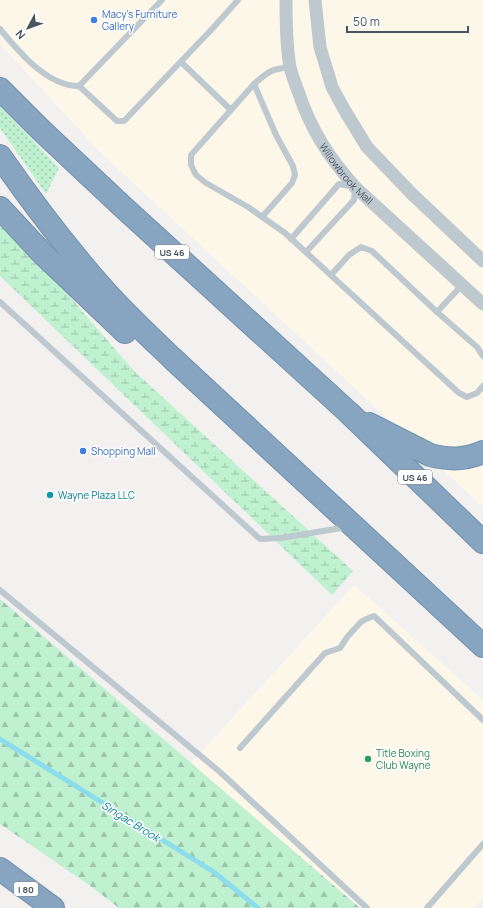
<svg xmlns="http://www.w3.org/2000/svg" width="483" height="908" font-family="Manrope,sans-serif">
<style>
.commercial{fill:#fdf7ea}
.grass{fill:url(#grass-dots)}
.forest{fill:url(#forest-firs)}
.wetland{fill:url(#wetland-marsh)}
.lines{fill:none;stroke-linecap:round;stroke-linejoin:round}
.stream{stroke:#8bddee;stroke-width:5}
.highway-casing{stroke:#7290ac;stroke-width:24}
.lane{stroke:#bec8cf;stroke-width:6}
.street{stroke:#bec8cf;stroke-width:13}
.highway{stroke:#87a5c0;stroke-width:22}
.shop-dot{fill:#3f7fe0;stroke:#fff;stroke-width:1.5}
.culture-dot{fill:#0f9aa8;stroke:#fff;stroke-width:1.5}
.leisure-dot{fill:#2e9e5b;stroke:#fff;stroke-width:1.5}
.labels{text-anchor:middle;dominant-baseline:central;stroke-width:3;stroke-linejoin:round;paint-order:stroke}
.shield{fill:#fff;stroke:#7f878e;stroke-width:1}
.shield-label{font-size:9px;font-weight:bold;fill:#48545e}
.shop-label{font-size:10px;fill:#366cbe;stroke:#fff;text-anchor:start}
.street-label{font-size:10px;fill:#48545e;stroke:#fff}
.culture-label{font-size:10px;fill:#0d838f;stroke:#fff;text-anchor:start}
.leisure-label{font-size:10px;fill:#27864d;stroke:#fff;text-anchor:start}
.water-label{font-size:11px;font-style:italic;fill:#0b8097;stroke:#fff}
</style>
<defs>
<pattern id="grass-dots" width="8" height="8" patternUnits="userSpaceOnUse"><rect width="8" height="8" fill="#bff0d0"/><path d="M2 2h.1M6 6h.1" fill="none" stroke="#9dc5ac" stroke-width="1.8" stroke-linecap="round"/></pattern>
<pattern id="forest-firs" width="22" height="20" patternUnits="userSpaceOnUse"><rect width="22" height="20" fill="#bff0d0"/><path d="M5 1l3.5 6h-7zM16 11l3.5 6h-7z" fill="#9dc5ac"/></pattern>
<pattern id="wetland-marsh" width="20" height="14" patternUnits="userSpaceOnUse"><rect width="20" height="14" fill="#bff0d0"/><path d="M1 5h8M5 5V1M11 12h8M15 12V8" fill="none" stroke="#9dc5ac"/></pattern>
</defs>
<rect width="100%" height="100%" fill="#f3f0f0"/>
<g class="commercial">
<polygon points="0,0 483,0 483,507 102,154 0,44"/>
<polygon points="354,585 483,700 483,899 474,908 360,908 191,763"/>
</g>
<polygon class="grass" points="0,106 59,168 46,194 0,128"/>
<polygon class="forest" points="0,599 360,908 119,908 89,885 0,824"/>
<polygon class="wetland" points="0,219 11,229 134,371 353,571 332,595 0,276"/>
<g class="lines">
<polyline class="stream" points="0,739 214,872 258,908"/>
<g class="highway-casing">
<g id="highway">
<polyline points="0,89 42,131 123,207 348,412 483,542"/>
<path d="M0,156C32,202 66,247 103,289C125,314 150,337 174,360L483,646"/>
<polyline points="0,208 41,252 125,332"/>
<path d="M369,424L430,455C449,460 465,460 483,452"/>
<polyline points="0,869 53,908"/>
</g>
</g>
<g class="lane">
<path d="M0,29C19,52 47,86 79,86L162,0"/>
<polyline points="181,62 231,110"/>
<path d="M291,67C271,69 269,71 254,84L191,155V165L196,175L206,183L248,207L285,233L459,393L467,397L477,393L483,386"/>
<polyline points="254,84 276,135 293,166 295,175 292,183 262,217"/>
<polyline points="79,86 117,121 124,121 212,29 238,0"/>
<polyline points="291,239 339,184 355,187 354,200 306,252"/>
<polyline points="331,275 349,255 361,247 372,251 437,312 477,347 483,356"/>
<polyline points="0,302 260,539 281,538 347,527"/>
<polyline points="437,312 462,285"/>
<polyline points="0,590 220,772 367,908"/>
<polyline points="240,748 325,653 340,648 348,636 361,622 366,619 374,616 483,720"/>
<polyline points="427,908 483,844"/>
</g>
<g class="street">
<path id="s1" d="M286,0C286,22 286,45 290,67C292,75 295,83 298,91C311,130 328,156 355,187L483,304"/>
<polyline points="315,0 320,47 332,87 345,111 367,147 412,194 483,261"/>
</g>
<use href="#highway" class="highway"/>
</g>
<g class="shop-dot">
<circle cx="94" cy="20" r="4"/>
<circle cx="83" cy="451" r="4"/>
</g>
<circle class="culture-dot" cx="50" cy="495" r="4"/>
<circle class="leisure-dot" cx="368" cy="759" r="4"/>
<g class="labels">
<g class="shield">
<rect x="155" y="245" width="34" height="14" rx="3"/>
<rect x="398" y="470" width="34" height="14" rx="3"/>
<rect x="14" y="882" width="24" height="14" rx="3"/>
</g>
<g class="shield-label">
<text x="172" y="252">US 46</text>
<text x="415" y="477">US 46</text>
<text x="26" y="889">I 80</text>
</g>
<g class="shop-label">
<text x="102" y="14">Macy's Furniture<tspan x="102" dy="12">Gallery</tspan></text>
<text x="91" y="451">Shopping Mall</text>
</g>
<g class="street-label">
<text stroke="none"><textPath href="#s1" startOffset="189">Willowbrook Mall</textPath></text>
</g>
<g class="culture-label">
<text x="58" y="495">Wayne Plaza LLC</text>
</g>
<g class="leisure-label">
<text x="376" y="753">Title Boxing<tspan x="376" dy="12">Club Wayne</tspan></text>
</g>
<g class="water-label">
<text transform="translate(131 821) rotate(32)">Singac Brook</text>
</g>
</g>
<g transform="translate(28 28) rotate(229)" stroke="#ffffff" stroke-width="3" paint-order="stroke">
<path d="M0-3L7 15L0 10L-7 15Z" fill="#48545e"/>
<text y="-6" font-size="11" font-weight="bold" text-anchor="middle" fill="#48545e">N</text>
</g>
<path d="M347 26v6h121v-6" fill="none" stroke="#48545e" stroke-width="2"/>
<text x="353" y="26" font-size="12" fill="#48545e" stroke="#ffffff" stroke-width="3" paint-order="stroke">50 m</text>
</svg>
